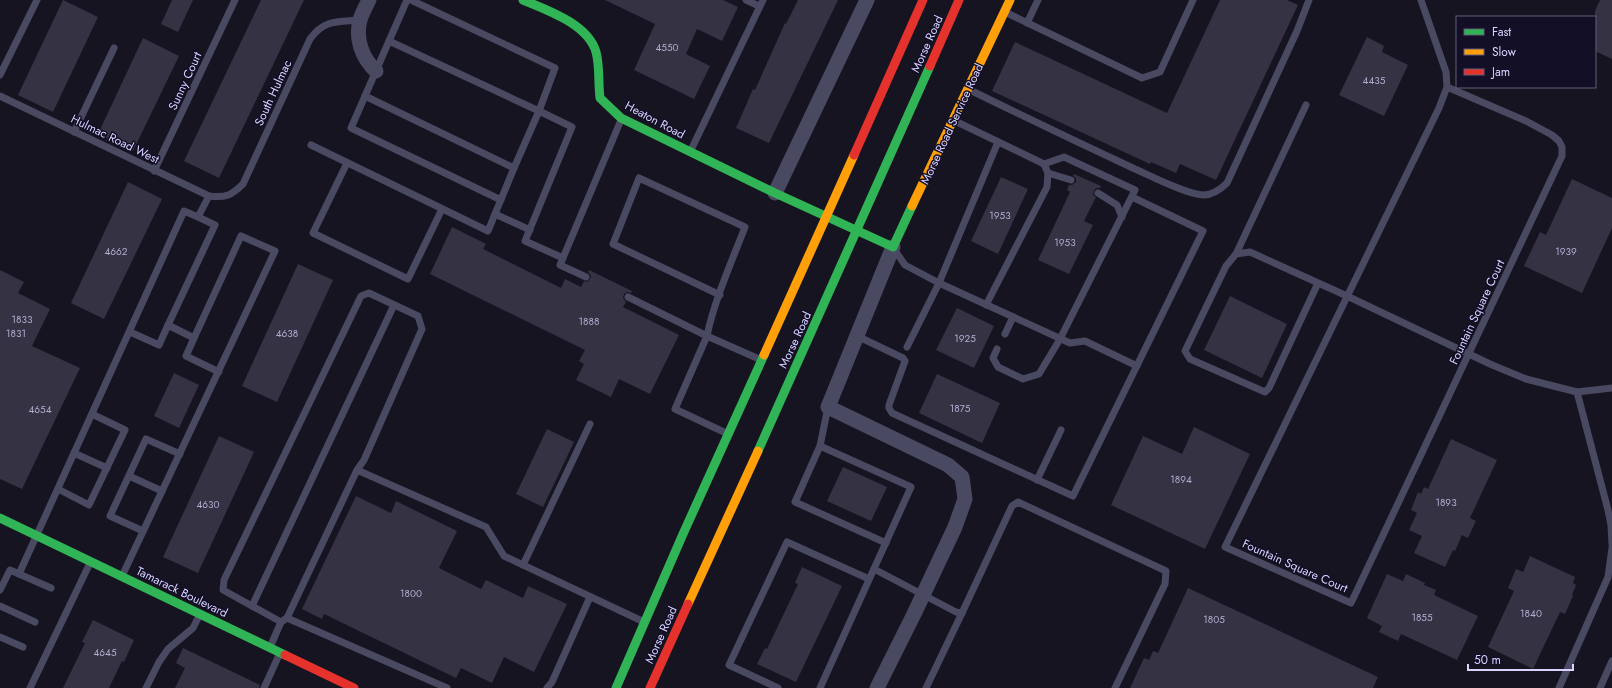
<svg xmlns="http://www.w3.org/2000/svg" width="1612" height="688" font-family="Jost,sans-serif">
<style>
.building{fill:#343243}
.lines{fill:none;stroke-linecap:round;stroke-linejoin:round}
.lane{stroke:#4a4962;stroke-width:7}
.street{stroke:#4a4962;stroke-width:15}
.fast{stroke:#30b455;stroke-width:9}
.slow{stroke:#ff9f0a;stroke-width:9}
.jam{stroke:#e5322d;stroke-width:9}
.labels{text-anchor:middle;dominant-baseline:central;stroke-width:3;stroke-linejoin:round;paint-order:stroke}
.number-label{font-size:10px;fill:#b0acd0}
.street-label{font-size:12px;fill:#d9d4ff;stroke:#130f26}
</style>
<rect width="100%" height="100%" fill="#161421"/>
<g class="building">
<polygon points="63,0 98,17 53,112 18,95"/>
<polygon points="172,0 193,0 178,32 161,24"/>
<polygon points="261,0 304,0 219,178 184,161"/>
<polygon points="605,0 723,0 738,7 722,41 697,29 686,54 710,66 694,99 634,70 655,24"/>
<polygon points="798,0 838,0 769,143 736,128 753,89 755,90 785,23 786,24"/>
<polygon points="1220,0 1287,0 1298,5 1216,180 1180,164 1176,173 1151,162 1150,164 992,91 1015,42 1167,113"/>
<polygon points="1600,0 1612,0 1612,59 1595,51 1595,11"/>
<polygon points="1367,37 1384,46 1382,52 1408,65 1384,116 1339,95"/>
<polygon points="143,38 179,56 133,151 98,134"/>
<polygon points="1074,174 1101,186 1100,188 1096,188 1094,191 1093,195 1096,197 1084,221 1093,225 1069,274 1038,260 1070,192 1067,190 1069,185 1072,185 1076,182 1076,178 1073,176"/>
<polygon points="1001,177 1028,189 998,254 971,241"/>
<polygon points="1572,179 1612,198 1612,228 1582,293 1524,266 1540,232 1546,235"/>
<polygon points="128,182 162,199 104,319 71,303"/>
<polygon points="452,227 486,244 483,249 561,288 565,279 581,287 584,281 587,282 590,279 591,276 588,272 589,270 632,291 631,293 627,292 624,294 623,298 626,302 623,307 679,335 650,394 619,379 611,397 576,380 584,364 579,361 585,350 430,274"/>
<polygon points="298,264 333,280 277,402 242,386"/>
<polygon points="0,270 24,282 18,293 50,309 32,346 80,368 22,489 0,479"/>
<polygon points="1230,296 1287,324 1262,378 1204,350"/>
<polygon points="957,308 994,326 974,368 936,350"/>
<polygon points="174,373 199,385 179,428 154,416"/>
<polygon points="937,374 1000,403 982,443 919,413"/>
<polygon points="1194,427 1250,454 1205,549 1111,505 1143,436 1182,454"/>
<polygon points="547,429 574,442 543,507 516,494"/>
<polygon points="219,436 254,452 198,573 163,557"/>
<polygon points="1451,439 1497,460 1470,518 1476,521 1468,538 1462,535 1455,551 1453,550 1445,567 1414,553 1422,536 1409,530 1417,513 1411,510 1418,492 1421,494 1424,487 1428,489"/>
<polygon points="843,467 887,487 871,521 827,501"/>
<polygon points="356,496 391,513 396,501 457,531 439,568 481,589 486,580 523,598 528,586 567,604 534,672 504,657 492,683 461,668 456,678 324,614 322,619 302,609"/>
<polygon points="1530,556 1575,577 1573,583 1576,585 1572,595 1573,596 1565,614 1560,612 1533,669 1488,647 1514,591 1508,588 1516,569 1523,572"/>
<polygon points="802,567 842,586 796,682 757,664 765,648 767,649 798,584 795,583"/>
<polygon points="1387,574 1403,581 1406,574 1425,583 1424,585 1436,590 1434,595 1478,616 1457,660 1401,634 1398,641 1379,632 1382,626 1367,618"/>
<polygon points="1188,588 1378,677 1373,688 1130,688 1144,658 1149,660 1153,651 1158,653"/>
<polygon points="93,620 134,640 124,662 122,661 109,688 63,688 85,643 82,642"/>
<polygon points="183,648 260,685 259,688 175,688 185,668 176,663"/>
</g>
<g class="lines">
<g class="lane">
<polyline points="411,0 555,68 539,111 572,127 525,241 563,258"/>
<polyline points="746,0 759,6"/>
<polyline points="1421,0 1446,72 1447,87 1439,108 1225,547 1351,603 1562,156 1562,147 1559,141 1552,135 1526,121 1447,87"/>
<polyline points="1005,12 1142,78 1160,72 1193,0"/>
<polyline points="1027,23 1038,0"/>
<polyline points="389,41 407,0"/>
<polyline points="0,75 37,0"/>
<path d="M970,90C1025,117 1079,143 1135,169C1151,176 1186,194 1203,195C1213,195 1220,190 1227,183L1297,31L1309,0"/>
<path d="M0,96L209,196C225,198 231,196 243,184L310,39C324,19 338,22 360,20"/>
<polyline points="365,96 389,41 539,111 514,168"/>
<polyline points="955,121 1044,164 1064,157 1135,190 1060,339 1039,374 1023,379 998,367 993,358 997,349"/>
<polyline points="74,132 114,48"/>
<polyline points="311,145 488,231 495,214"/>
<polyline points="691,150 763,0"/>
<polyline points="347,163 313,233 408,279 442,209"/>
<polyline points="154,171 235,0"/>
<polyline points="1048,173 1071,180"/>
<polyline points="1098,193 1117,205 1122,217"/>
<polyline points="501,200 351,128 365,96 514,168 495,214 530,230"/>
<polyline points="894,249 905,265 939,283 1070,343 1085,341 1137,366"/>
<polyline points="1236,254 1306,105"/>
<polyline points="586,277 560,265 621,120"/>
<polyline points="1318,283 1269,388 1265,392 1190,359 1185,351 1226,266 1236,254 1250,252 1347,296 1490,364 1526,379 1577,392 1612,388"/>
<path d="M628,297L707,336C714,301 732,261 745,227L639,178L613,244L720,295"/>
<polyline points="986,305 1047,187 1048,173 1044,164"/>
<polyline points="168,325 215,225 198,217"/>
<polyline points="130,332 159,345 168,325 194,338 186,356 219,372"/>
<polyline points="1005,334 1013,317"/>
<polyline points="857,336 903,358 905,361 889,405 889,408 892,413 1073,496 1203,231 1132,197"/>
<polyline points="907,347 939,283 998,142"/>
<polyline points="1577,392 1608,510 1611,525 1612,544"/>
<polyline points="726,433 675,409 707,336 759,359"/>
<polyline points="820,446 795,502 886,543"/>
<polyline points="74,453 107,468"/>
<polyline points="357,470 287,618 281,622 223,590 224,580 361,296 369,293 418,316 422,329 364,460 357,470 486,527 504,556 642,621"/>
<polyline points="129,476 162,491"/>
<polyline points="1037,480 1061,430"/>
<polyline points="58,489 89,505 125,430 92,414"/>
<polyline points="143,531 110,516 146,439 180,454"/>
<polyline points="523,565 590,424"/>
<polyline points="874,569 956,612 962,613 1012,506 1018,502 1166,571 1165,584 1115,688"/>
<polyline points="19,574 51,588"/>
<polyline points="123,574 275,251 241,236 194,338"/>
<polyline points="0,590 10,570 19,574 184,211 198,217 209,196"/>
<polyline points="0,606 35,622"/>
<polyline points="252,606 394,305"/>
<polyline points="287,618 447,688"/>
<polyline points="0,637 23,647"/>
<polyline points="271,645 281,622"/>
<polyline points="30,688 90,563"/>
<polyline points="146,688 159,662 168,649 193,628 199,616"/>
<polyline points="264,688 279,655"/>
<polyline points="547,688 552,682 590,597"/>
<polyline points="778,688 729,665 787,542 869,579"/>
<polyline points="820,688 911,487 820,446 828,407"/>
<polyline points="926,688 962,613"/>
<polyline points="1559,688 1608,577 1612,548"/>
<polyline points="1600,688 1612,661"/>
</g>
<g class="street">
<path d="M369,0C366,6 362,13 360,20C355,39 362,58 376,71"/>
<polyline points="775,193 867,0"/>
<polyline points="877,688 914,614 955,527 965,499 962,477 948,465 828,407 893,247"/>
</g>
<g class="fast">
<path d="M523,0C547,10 588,24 596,52C600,66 598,83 600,98L621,118L775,193L893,247L912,206"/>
<polyline points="758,451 930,66"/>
<polyline points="0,518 285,655"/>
<polyline points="616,688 683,534 764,355"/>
</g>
<g class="slow">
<polyline points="912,206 1010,0"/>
<polyline points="764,355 854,155"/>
<polyline points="688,604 758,451"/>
</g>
<g class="jam">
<polyline points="930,66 959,0"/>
<polyline points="854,155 923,0"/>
<polyline points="285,655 354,688"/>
<polyline points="650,688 688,604"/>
</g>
</g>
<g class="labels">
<g class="number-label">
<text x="667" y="47">4550</text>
<text x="1374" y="80">4435</text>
<text x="1000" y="215">1953</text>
<text x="1065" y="242">1953</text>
<text x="116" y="251">4662</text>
<text x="1566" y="251">1939</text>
<text x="22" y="319">1833</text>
<text x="589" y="321">1888</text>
<text x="16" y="333">1831</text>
<text x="287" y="333">4638</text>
<text x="965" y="338">1925</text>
<text x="960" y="408">1875</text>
<text x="40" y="409">4654</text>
<text x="1181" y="479">1894</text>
<text x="1446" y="502">1893</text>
<text x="208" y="504">4630</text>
<text x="411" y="593">1800</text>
<text x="1531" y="613">1840</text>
<text x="1422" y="617">1855</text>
<text x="1214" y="619">1805</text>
<text x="105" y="652">4645</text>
</g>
<g class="street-label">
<text transform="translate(927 44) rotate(-66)">Morse Road</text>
<text transform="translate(185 81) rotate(-65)">Sunny Court</text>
<text transform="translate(273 93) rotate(-65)">South Hulmac</text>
<text transform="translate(655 120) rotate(28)">Heaton Road</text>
<text transform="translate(952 124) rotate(-65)">Morse Road Service Road</text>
<text transform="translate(115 139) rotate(26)">Hulmac Road West</text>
<text transform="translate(1477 312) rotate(-65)">Fountain Square Court</text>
<text transform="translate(795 340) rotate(-65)">Morse Road</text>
<text transform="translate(1295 566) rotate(24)">Fountain Square Court</text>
<text transform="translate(182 592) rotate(26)">Tamarack Boulevard</text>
<text transform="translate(661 635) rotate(-66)">Morse Road</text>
</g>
</g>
<rect x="1456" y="16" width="140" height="72" fill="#130f26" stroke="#625e7d"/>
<rect x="1464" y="29" width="20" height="6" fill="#30b455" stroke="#625e7d"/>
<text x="1492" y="36" font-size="12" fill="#d9d4ff">Fast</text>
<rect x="1464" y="49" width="20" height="6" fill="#ff9f0a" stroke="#625e7d"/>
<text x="1492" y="56" font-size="12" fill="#d9d4ff">Slow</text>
<rect x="1464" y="69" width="20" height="6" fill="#e5322d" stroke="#625e7d"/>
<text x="1492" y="76" font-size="12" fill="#d9d4ff">Jam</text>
<path d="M1468 664v6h105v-6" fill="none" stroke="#d9d4ff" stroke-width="2"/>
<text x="1474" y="664" font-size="12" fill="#d9d4ff" stroke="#130f26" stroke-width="3" paint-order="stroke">50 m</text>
</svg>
